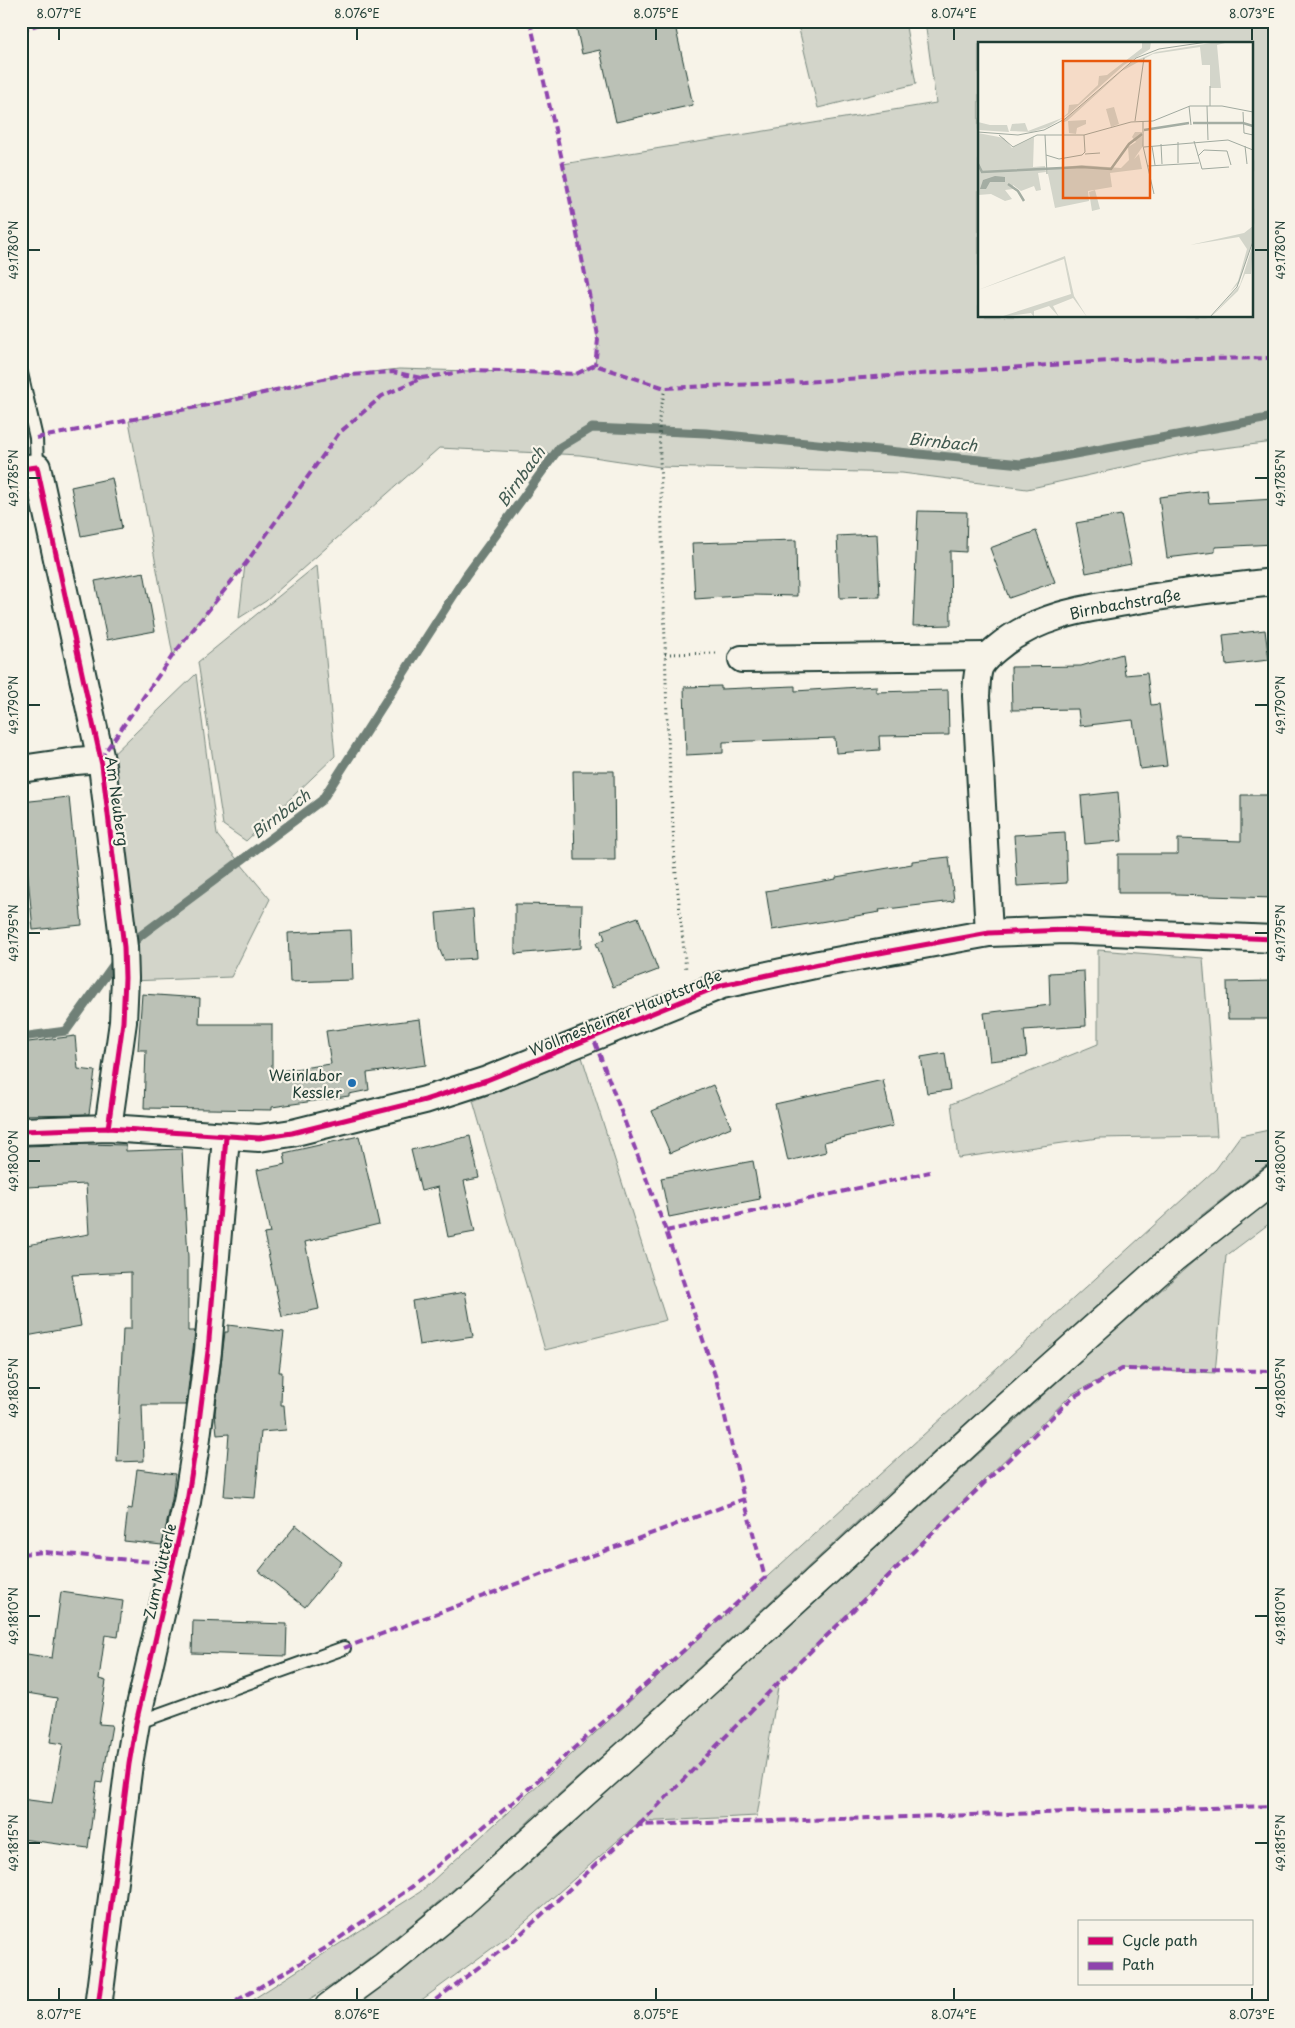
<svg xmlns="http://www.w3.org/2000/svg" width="1295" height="2028" font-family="'Playpen Sans',sans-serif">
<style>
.green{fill:#d3d5ca;stroke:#79897f;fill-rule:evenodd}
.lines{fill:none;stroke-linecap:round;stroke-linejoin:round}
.stream{stroke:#6f8077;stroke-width:9}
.building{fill:#bbc1b6;stroke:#1f3d34}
.lane-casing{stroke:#1f3d34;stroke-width:16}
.street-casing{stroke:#1f3d34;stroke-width:30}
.secondary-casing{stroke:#1f3d34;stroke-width:31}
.path{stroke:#1f3d34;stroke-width:3;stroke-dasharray:1 4;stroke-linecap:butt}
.lane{stroke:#f7f3e8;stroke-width:12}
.street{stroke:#f7f3e8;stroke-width:26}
.secondary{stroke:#f7f3e8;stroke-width:28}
.quiet{stroke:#8e44ad;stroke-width:4;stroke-dasharray:8 4;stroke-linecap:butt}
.cycleway-casing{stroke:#f7f3e8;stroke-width:8}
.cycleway{stroke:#d6006c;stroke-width:5}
.ticks{fill:none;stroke:#1f3d34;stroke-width:2}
.poi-dot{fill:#1f6fb2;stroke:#f7f3e8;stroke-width:2}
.labels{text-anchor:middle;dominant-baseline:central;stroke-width:4.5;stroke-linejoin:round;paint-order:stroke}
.street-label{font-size:15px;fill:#1f3d34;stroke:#f7f3e8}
.poi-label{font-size:15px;fill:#1f3d34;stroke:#f7f3e8;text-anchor:end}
.water-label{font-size:16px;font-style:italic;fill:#405950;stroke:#f7f3e8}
.inset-river{fill:none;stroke:#a4ada3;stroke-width:2.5}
.inset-road{fill:none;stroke:#a1aaa0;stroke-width:1}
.view{fill:#e8590c;fill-opacity:0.15;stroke:#e8590c;stroke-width:2.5}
.inset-edge{fill:none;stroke:#1f3d34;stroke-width:2.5}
.neatline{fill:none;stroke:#1f3d34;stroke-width:2}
.ticks-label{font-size:12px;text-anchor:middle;fill:#1f3d34}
</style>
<rect width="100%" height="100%" fill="#f7f3e8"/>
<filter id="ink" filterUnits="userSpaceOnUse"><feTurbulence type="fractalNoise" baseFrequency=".02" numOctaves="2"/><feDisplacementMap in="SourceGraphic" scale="10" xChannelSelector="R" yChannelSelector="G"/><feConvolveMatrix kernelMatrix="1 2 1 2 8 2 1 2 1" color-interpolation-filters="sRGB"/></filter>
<g filter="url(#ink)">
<g class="green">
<polygon points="797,21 905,21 916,84 818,108"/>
<path d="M925,21H1274V442L1198,451L1027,489L902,473L660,467L580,455L439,448L266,601L239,618L245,564L173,655L129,421L336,376L399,369L576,374L595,365L598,340L563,164L936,103ZM979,44H1251V316H979Z"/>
<polygon points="317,565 335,756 246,841 223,825 198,662"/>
<polygon points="196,674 217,835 270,899 231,977 131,981 102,765"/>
<polygon points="1098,950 1203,958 1217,1136 1098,1138 958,1158 951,1104 1098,1044"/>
<polygon points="582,1057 666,1320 545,1350 473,1101"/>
<polygon points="1274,1129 1274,1159 1180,1232 1084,1317 884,1497 619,1741 532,1818 488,1860 417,1920 345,1977 297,2007 241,2007 420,1892 1216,1169 1240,1136"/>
<polygon points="1274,1198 1274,1220 1226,1256 1215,1373 1122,1368 1072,1394 779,1681 757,1816 639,1822 510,1935 412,2007 354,2007 396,1975 505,1885 1097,1346 1216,1242"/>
</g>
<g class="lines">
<g class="stream">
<polyline points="128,948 140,936 322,800 466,576 560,447 592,428 706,433 1021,464 1274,417"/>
<polyline points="21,1037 66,1031 119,957"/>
</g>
</g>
<g class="building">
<polygon points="575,21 674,21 693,105 616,122 600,50 582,54"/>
<polygon points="112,478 122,528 81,536 71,487"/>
<polygon points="1207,491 1209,503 1274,499 1274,544 1215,547 1215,552 1167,558 1159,497"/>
<polygon points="918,511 967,512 966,552 950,551 951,625 913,626"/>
<polygon points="1121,515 1131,564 1086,573 1076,523"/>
<polygon points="1036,531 1055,582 1009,598 990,548"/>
<polygon points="877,534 880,597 840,598 837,536"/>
<polygon points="796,540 797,596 753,595 695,599 692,543"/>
<polygon points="144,572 155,631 107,640 95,581"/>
<polygon points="1265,630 1269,660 1226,665 1223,635"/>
<polygon points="1122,654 1125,675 1147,673 1151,705 1159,704 1167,766 1140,769 1133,720 1080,726 1078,709 1012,710 1011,667 1081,666"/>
<polygon points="721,686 721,689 795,686 795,691 876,686 876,692 948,690 949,735 879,736 880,750 836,753 835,738 723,742 723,753 686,755 684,687"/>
<polygon points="573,771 614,771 615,860 575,860"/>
<polygon points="1118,792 1122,841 1085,844 1081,796"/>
<polygon points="1241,795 1269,795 1269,843 1274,843 1274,898 1176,895 1176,893 1118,893 1118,854 1178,854 1178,839 1241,841"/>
<polygon points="69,797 82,925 33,930 21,802"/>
<polygon points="1065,832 1067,883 1017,886 1014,835"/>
<polygon points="949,857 954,901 879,910 880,912 772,930 766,891 836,879 836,877 912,864 912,861"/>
<polygon points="515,904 582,905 581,948 515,954"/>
<polygon points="473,909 476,958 444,960 439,948 436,913"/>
<polygon points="638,917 658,970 613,987 596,943 605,939 602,930"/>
<polygon points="351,930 353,980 290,982 288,933"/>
<polygon points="1084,971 1086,1026 1024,1030 1027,1057 990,1061 984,1013 1050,1005 1049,973"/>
<polygon points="1272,981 1273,1019 1228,1019 1227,982"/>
<polygon points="142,994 200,998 199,1024 272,1024 272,1072 331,1064 326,1031 420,1019 426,1065 367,1073 369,1090 349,1094 349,1096 272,1107 272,1110 144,1108 146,1050 138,1050"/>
<polygon points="75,1036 78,1069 95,1071 89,1114 21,1115 21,1043"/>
<polygon points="945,1053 950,1090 927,1093 921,1057"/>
<polygon points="883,1080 893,1126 824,1142 826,1152 788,1161 775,1104"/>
<polygon points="713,1085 731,1127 670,1153 652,1111"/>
<polygon points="359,1136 379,1224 305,1242 319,1309 282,1317 264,1234 270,1233 257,1170 286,1164 284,1153"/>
<polygon points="470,1136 479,1178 464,1181 475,1232 448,1237 438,1187 421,1191 411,1150"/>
<polygon points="85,1144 126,1145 126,1151 182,1149 188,1257 188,1331 195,1331 193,1349 186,1405 142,1405 144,1461 117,1462 123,1329 131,1329 131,1272 72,1275 81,1326 21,1337 21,1246 89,1234 86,1184 27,1187 25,1146"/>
<polygon points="753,1161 760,1199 669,1217 661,1178"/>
<polygon points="465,1292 473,1337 419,1345 412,1301"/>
<polygon points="228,1325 284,1332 279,1372 282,1372 281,1405 284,1405 286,1430 261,1432 255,1498 224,1496 229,1434 217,1435 215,1413 225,1332 228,1332"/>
<polygon points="137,1469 175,1474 172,1499 162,1545 124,1541 128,1508 132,1509"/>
<polygon points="296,1525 342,1562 305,1607 259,1571"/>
<polygon points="61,1592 123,1601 118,1637 105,1635 99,1679 106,1681 99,1724 112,1725 102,1783 97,1782 88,1848 21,1839 21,1799 52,1803 63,1744 50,1742 57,1698 21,1692 21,1653 52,1658"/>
<polygon points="193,1621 287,1624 286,1656 192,1653"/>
</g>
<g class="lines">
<g class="lane-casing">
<g id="lane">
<polyline points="21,373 36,438 37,467"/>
<polyline points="136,1723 344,1648"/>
</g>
</g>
<g class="street-casing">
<g id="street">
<polyline points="21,469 37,467 102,765 124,947 125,978 123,1022 108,1128"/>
<polyline points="742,659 987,656"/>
<polyline points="21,769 76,761 100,759"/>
<path id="s1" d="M989,933L976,696C977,686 976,675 980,666C984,659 990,654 996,649C1036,615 1087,608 1138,600C1183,592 1228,587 1274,582"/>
<polyline points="21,1131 108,1128 259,1138 292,1133 425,1100 487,1080 722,985 819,964 989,933 1065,930 1274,939"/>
<polyline points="98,2007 129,1764 136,1723 187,1502 196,1445 208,1351 226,1137"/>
</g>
</g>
<g class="secondary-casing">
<polyline id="secondary" points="329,2007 385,1966 455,1909 644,1739 1003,1410 1173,1258 1274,1179"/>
</g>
<g class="path">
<polyline points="665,388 659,419 667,718 675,864 686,970"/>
<polyline points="665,654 717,653"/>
</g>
<use href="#lane" class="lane"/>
<use href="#street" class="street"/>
<use href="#secondary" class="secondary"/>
<g class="quiet">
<polyline points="530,21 563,164 595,324 598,340 595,365"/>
<polyline points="21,30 50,21"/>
<polyline points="36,438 233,400 336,376 393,372 421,378"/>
<polyline points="100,759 173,655 246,563 339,433 382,396 422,378 474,370 576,374 595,365 665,388 803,382 1123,360 1274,358"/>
<polyline points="666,1231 930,1172"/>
<polyline points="21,1554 45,1552 174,1564"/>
<polyline points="344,1648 744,1499 716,1378 666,1231 593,1037"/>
<polyline points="639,1825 780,1681 1073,1397 1122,1369 1274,1371"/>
<polyline points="226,2007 324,1949 413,1886 518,1798 765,1578 744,1499"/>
<polyline points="426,2007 512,1942 639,1825 1274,1806"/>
</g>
<g class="cycleway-casing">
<g id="cycleway">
<polyline points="21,469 37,467 102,765 124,947 125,978 123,1022 108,1128"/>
<polyline points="21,1131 108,1128 259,1138 292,1133 425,1100 487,1080 722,985 819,964 989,933 1065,930 1274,939"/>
<polyline points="98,2007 129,1764 136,1723 187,1502 196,1445 208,1351 226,1137"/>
</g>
</g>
<use href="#cycleway" class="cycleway"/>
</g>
</g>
<path class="ticks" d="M59,28V40M357,28V40M656,28V40M954,28V40M1252,28V40M28,250H40M1255,250H1268M28,478H40M1255,478H1268M28,705H40M1255,705H1268M28,933H40M1255,933H1268M28,1161H40M1255,1161H1268M28,1388H40M1255,1388H1268M28,1616H40M1255,1616H1268M28,1843H40M1255,1843H1268M59,1988V2000M357,1988V2000M656,1988V2000M954,1988V2000M1252,1988V2000"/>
<circle class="poi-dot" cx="352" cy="1083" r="5"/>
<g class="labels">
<g class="street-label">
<text stroke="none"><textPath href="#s1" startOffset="430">Birnbachstraße</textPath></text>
<text transform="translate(118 801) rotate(82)">Am Neuberg</text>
<text transform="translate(625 1012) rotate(-22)">Wollmesheimer Hauptstraße</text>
<text transform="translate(159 1571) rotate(-77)">Zum Mütterle</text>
</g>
<g class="poi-label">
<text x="342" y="1074">Weinlabor<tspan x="342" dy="17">Kessler</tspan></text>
</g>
<g class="water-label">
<text transform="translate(943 441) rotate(6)">Birnbach</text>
<text transform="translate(520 476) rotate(-54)">Birnbach</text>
<text transform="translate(280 813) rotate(-37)">Birnbach</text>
</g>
</g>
<g transform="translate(978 42)">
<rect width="275" height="275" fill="#f7f3e8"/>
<path d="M164,0H173L172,7L146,23L91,72L70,85L54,90L32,89L34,82L47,81L50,89L84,76L90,71L91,63L100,62L120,43L121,34L129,33L155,13L164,6ZM239,0H251L239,3L243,46H232V23H224L222,5L175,12L144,29L89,79L83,81L154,20L178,10ZM136,65L141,82L133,85L128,67ZM108,78V82L99,86L98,92L91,91L90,79ZM0,80L12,83H29L31,90L0,88ZM157,90H164L165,104L156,117L161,112L164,127L132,131L134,145L110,149L111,159L77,166L69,127L103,123L143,126L151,118L150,105L158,100L154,95ZM0,91L26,96L34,106L56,95L55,125L67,124L68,130L60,131L63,148L58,149L56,144L43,149L35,143V147L27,148L34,157L27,159L13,152L0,153ZM117,148L122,167L114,169L111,150ZM275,184V197L261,241L252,250L260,239L269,207L261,195L212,203L266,191ZM275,202L273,232H267L260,249L233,275L262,243ZM87,214L96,254L109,275L95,256L75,264L81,275L71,264L56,269V275L53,271L22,275L93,252L86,217L0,248Z" fill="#d3d5ca"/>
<path d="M17,134L27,135V140H12L8,147H2L5,138Z" fill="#a4ada3"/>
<path class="inset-river" d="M215,81H265L275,84M166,88L211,81M0,122L4,130L104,125L133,127L151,102L164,92M30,142L40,149L46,159"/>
<path class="inset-road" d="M211,64L213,83M229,64L230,98M232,64V44M265,70L266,91L275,93M157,79L166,16M165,80V104L176,152M0,90L40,93L66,88L87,77L158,16L181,7L229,0M21,93L35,105L59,93H106L153,80L175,79L212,64H244L275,70M67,93L69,132M216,99L224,127L251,125M200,100V121M183,102L184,122M174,104L177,123M267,104L269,122M166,105L250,98L275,108M107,112L122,111M68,113L81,117L104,113L107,110L106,93M220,114L226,108L249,109L253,123M170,124L221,121M232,275L259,245L275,199"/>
<path class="view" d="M85,19H172V156H85Z"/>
<rect width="275" height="275" class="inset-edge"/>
</g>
<rect width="1295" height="2028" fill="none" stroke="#f7f3e8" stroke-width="55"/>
<rect x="1078" y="1920" width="175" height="65" fill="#f7f3e8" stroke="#a1aaa0"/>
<rect x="1088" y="1937" width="25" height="8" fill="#d6006c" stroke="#a1aaa0"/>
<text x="1122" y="1946" font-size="15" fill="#1f3d34">Cycle path</text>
<rect x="1088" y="1962" width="25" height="8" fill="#8e44ad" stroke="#a1aaa0"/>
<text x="1122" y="1970" font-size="15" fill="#1f3d34">Path</text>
<rect x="28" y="28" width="1240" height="1972" class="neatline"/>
<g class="ticks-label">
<text x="59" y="18">8.077°E</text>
<text x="357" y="18">8.076°E</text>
<text x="656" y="18">8.075°E</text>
<text x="954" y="18">8.074°E</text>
<text x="1252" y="18">8.073°E</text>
<text transform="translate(1281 250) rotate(-90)" y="4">49.1780°N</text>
<text transform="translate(14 250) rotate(-90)" y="4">49.1780°N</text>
<text transform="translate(1281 478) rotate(-90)" y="4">49.1785°N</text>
<text transform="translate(14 478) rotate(-90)" y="4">49.1785°N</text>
<text transform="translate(1281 705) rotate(-90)" y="4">49.1790°N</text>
<text transform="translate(14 705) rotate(-90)" y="4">49.1790°N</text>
<text transform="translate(1281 933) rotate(-90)" y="4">49.1795°N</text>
<text transform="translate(14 933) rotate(-90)" y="4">49.1795°N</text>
<text transform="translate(1281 1161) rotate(-90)" y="4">49.1800°N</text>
<text transform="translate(14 1161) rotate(-90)" y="4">49.1800°N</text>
<text transform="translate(14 1388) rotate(-90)" y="4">49.1805°N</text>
<text transform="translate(1281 1388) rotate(-90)" y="4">49.1805°N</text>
<text transform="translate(1281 1616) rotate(-90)" y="4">49.1810°N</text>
<text transform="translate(14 1616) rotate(-90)" y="4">49.1810°N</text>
<text transform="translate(14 1843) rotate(-90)" y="4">49.1815°N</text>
<text transform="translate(1281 1843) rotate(-90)" y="4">49.1815°N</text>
<text x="59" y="2019">8.077°E</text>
<text x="357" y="2019">8.076°E</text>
<text x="656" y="2019">8.075°E</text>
<text x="954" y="2019">8.074°E</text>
<text x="1252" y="2019">8.073°E</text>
</g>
</svg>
